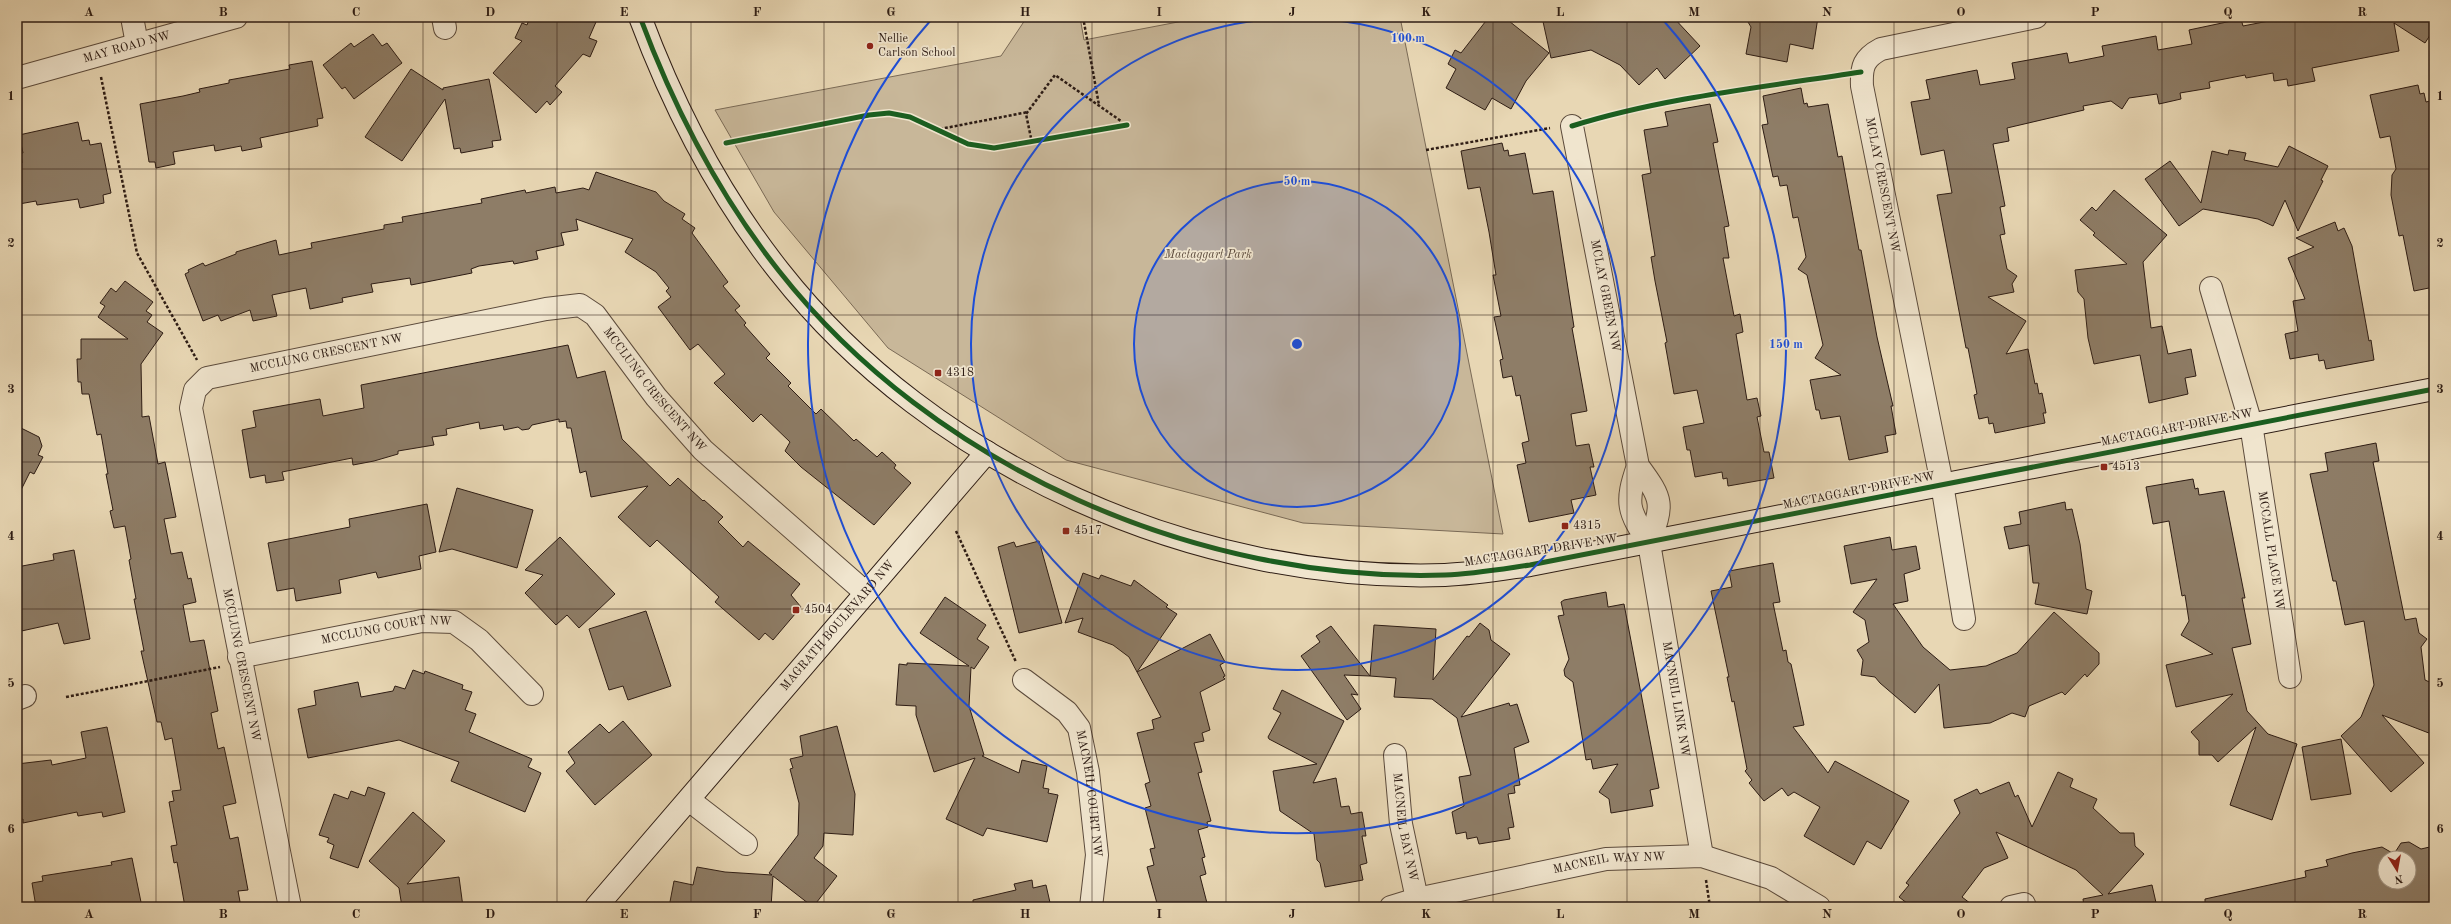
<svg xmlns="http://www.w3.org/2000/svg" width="2451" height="924" font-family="'Old Standard TT',serif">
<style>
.green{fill:#c8b799;stroke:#7a6a56}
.building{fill:#8e7d67;stroke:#2d1c14;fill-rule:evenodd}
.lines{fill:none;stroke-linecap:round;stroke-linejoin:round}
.street-casing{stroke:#5c4b3c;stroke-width:24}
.secondary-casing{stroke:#2d1c14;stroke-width:24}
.path{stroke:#2d1c14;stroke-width:2.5;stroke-dasharray:3 2;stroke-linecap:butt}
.street{stroke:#f0e5ce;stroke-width:22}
.secondary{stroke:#f0e5ce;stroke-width:22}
.cycleway-casing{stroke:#f0e5ce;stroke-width:8}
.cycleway{stroke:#1b5e20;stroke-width:5}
.grid{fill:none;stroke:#2d1c14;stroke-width:1;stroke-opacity:0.55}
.ring{fill:none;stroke:#1d4ed8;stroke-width:2}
.poi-dot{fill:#8f2418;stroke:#f0e5ce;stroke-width:1.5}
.labels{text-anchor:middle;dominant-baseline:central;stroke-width:3.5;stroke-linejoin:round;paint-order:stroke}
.poi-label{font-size:12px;fill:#2d1c14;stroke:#f0e5ce;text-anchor:start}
.street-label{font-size:12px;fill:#2d1c14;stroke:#f0e5ce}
.park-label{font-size:12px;font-style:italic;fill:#5c4a3c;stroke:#f0e5ce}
.centre{fill:#1d4ed8;stroke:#f0e5ce;stroke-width:2}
.ring-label{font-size:12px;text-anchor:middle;font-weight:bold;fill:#1d4ed8;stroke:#f0e5ce;stroke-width:3.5;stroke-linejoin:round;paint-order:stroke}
.neatline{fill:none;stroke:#2d1c14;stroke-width:1.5}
.grid-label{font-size:13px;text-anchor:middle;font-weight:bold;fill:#2d1c14}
</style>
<rect width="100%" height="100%" fill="#e8d7b4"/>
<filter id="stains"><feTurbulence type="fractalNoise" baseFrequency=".005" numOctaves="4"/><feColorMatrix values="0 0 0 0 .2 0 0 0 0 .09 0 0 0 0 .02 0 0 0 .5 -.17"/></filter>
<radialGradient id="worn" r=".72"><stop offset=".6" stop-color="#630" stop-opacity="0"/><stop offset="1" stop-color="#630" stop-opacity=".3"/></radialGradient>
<polygon class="green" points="1027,17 1080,17 1084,40 1204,17 1400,17 1503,534 1303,523 1066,460 888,348 774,212 715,110 1001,56"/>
<g class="building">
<polygon points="530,17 584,17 596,22 589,38 597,41 590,57 583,54 555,86 562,92 550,105 547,101 536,113 493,73 522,41 515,38 522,23 527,25"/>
<polygon points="1489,17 1504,17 1549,53 1526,81 1511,109 1492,98 1485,110 1446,88 1456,69 1448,64 1455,50 1461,53"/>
<polygon points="1542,17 1673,17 1700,46 1665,79 1657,68 1639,85 1620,65 1591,50 1551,58"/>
<polygon points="1745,17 1818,17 1813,49 1790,44 1787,62 1746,54 1751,27"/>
<polygon points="2279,17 2434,17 2434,29 2425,43 2394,23 2399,51 2312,68 2315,81 2288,86 2287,79 2274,81 2273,73 2246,78 2245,75 2209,82 2210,88 2180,93 2181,99 2159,104 2157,94 2129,98 2122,109 2111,101 2083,106 2084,110 2007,128 2009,141 1993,144 2005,206 2000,207 2005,234 2000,235 2007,269 2017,276 2012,284 2014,292 1988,297 2026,321 2006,354 2028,349 2035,384 2037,383 2039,394 2042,393 2046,413 2043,413 2045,423 1995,433 1993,423 1989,424 1988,417 1979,419 1974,395 1977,394 1968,348 1966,348 1937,195 1952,193 1944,150 1921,155 1911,102 1930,99 1926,80 1977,70 1980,85 2015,79 2012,63 2067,53 2069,63 2104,56 2102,46 2156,36 2158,50 2192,44 2189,30 2241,19 2243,26 2279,19"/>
<polygon points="373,34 382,46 387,43 402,63 354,99 345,87 342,89 323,65 351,43 354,47"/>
<polygon points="312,61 323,118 317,119 318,126 260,138 262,147 242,151 241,146 215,151 214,145 173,152 175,164 156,168 155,162 149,162 140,104 183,96 200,92 199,89 229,83 229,80 290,69 289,65"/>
<polygon points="411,69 443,90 443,88 489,79 501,140 492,141 493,147 461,153 460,148 454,149 445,99 402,161 365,137"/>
<polygon points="2418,85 2420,94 2424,93 2426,102 2434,100 2434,127 2430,128 2434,148 2434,287 2414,291 2403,235 2399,236 2391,195 2392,175 2396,169 2390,136 2380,138 2370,95"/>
<polygon points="1801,88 1804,104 1807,103 1808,107 1828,104 1838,157 1842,156 1859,250 1861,250 1877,337 1893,406 1891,406 1896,434 1885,436 1888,452 1849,460 1840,416 1821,419 1819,410 1816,410 1810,380 1841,375 1815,358 1823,345 1807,275 1798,269 1806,257 1798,217 1793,218 1787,185 1780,186 1778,176 1773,177 1762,125 1768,124 1763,96"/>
<polygon points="1710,104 1718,142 1713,143 1729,226 1724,227 1729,258 1723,258 1734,316 1740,314 1743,332 1736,334 1747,400 1757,398 1761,416 1757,417 1764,452 1769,452 1774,478 1728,486 1727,478 1723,479 1722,472 1695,477 1690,450 1687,450 1683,427 1704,423 1697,390 1674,394 1665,343 1667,342 1655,281 1651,257 1655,256 1642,175 1651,173 1644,130 1668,126 1665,112"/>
<polygon points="78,122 82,141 89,140 90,145 101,143 111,193 103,195 104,203 80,208 78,199 37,205 36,201 19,204 17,164 22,163 21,153 23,153 19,135"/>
<polygon points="1502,143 1504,151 1508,150 1509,156 1525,153 1533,194 1553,191 1574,327 1572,328 1587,411 1571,414 1576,446 1589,444 1594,467 1590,467 1596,495 1571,500 1574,513 1529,522 1517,465 1526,463 1522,443 1529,441 1520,395 1516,396 1512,376 1503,378 1500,360 1503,359 1494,317 1501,316 1493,275 1496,275 1489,232 1480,187 1468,189 1461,151"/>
<polygon points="2289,146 2328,166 2321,180 2323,181 2298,231 2285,200 2273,226 2258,219 2203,209 2179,226 2145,179 2170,161 2201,203 2212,151 2228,155 2229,150 2246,153 2244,160 2278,167"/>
<polygon points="596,172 656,192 664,201 685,214 682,219 695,228 692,233 728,282 723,286 740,306 735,310 746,323 744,325 770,354 766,358 791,383 788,386 816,414 821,409 854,441 856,439 877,457 882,452 896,465 894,468 911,483 874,525 801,467 785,451 790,442 761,414 753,422 714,383 725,374 698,344 690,350 658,307 671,297 666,291 669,288 656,272 625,252 633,239 576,219 578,230 561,233 564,245 536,251 538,259 514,264 513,261 479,266 471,269 472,273 411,285 410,278 371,284 373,292 342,298 343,302 310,309 306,288 272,295 277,316 253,321 250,310 221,321 218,315 203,321 185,274 189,272 188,270 203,263 205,266 236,254 236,252 276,240 279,255 312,248 311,243 384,229 384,225 403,222 402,217 482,203 481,199 525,190 526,193 555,187 556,193 583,188 589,190"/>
<polygon points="2114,190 2167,235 2143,262 2151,328 2162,326 2168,354 2191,349 2196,376 2185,378 2188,394 2149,403 2140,355 2094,364 2088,338 2084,299 2078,292 2075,270 2127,264 2093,235 2095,233 2080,220 2092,207 2096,211"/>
<polygon points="2335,222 2338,231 2344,228 2352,246 2369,341 2371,340 2374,360 2326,369 2324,360 2319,361 2318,354 2290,359 2285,334 2298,331 2293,301 2305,299 2288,258 2314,247 2296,238"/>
<polygon points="125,281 153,302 146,311 152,315 147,322 163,333 141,364 142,417 149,416 158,464 165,462 176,517 164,519 171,554 182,552 188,579 191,578 196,602 183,605 190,642 204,640 218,711 211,713 218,749 224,747 236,803 223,806 230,839 238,837 248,890 238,891 241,907 185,907 177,862 174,863 171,846 177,845 169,802 174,801 172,791 181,790 172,738 165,740 161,722 157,722 141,651 144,651 134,599 136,599 129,560 131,559 125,526 114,528 110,511 113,510 106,474 108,474 101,434 97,435 89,394 82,394 81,382 78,382 77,359 81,359 81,339 128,339 98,317 105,306 100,303 111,288 116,292"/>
<polygon points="568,345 577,378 605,371 622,439 670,486 678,478 703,501 704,500 723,517 718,522 743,547 748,541 800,584 791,595 801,607 773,640 765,633 759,640 715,602 719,597 657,540 650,547 618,517 648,486 591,497 586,471 580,473 571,428 567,428 566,421 559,422 559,419 532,425 529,429 522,430 518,427 504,430 503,425 480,429 479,422 446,429 447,435 432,437 434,445 398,451 398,454 374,461 353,465 352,458 282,472 284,480 266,483 265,475 250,478 242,430 256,427 253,411 320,399 323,416 364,408 361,385"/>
<polygon points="17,426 39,437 42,446 38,455 43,457 34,474 30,472 17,498"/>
<polygon points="2376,443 2379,461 2373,462 2405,620 2416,618 2419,633 2427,639 2421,647 2425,680 2434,684 2434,735 2382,715 2424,763 2391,792 2341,736 2361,717 2374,685 2364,621 2345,625 2336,581 2333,581 2310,474 2328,471 2325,453"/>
<polygon points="2193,479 2195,489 2198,488 2199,495 2224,491 2245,598 2242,598 2251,644 2232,648 2247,711 2268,734 2297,744 2272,820 2230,805 2256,727 2218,762 2212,755 2199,755 2199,741 2191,732 2233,694 2176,707 2166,665 2213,654 2181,635 2189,621 2185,595 2182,596 2169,521 2153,524 2146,487"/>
<polygon points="457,488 533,510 517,568 452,549 439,552"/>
<polygon points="2065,502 2066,510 2072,509 2080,544 2086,589 2092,591 2087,614 2035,604 2039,583 2033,583 2029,545 2009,549 2004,527 2021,524 2019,512"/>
<polygon points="427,504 436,552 419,556 421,569 378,578 376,572 339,580 341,593 296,601 294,588 277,591 268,543 350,527 349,519"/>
<polygon points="560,537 615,594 579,628 567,615 556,625 525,593 543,575 525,570"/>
<polygon points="1890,537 1892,550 1916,546 1920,569 1904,574 1908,601 1893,604 1923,647 1950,670 1986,666 2017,653 2054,612 2099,653 2099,664 2087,677 2085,674 2065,695 2062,692 2029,706 2025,717 2012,713 1990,723 1944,728 1939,684 1915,713 1880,683 1875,677 1861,675 1863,660 1857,650 1869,642 1865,620 1853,612 1877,579 1851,584 1844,546"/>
<polygon points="1039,541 1062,623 1019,633 998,547 1014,542 1016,547"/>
<polygon points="74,550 90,639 64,644 58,623 17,632 17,567 54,560 53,554"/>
<polygon points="1773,563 1780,602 1773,603 1783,651 1786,650 1788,662 1791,664 1804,725 1793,727 1828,773 1835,761 1909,801 1881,849 1867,841 1854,865 1804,836 1820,807 1794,792 1788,796 1782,788 1764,801 1749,783 1752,780 1745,771 1747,769 1734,701 1732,702 1727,677 1729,677 1711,591 1732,587 1729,571"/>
<polygon points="1083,573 1099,579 1101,575 1131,586 1134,580 1168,605 1166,607 1177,614 1137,672 1129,657 1113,645 1078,632 1083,618 1065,623"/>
<polygon points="1606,592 1608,607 1624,604 1659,788 1650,790 1653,806 1611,813 1609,799 1599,792 1618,764 1593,769 1591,759 1586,760 1573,682 1565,676 1564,670 1569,659 1558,616 1564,615 1561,602 1564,600"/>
<polygon points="945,597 986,625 977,639 989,647 974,669 971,667 969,706 984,755 982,756 1019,773 1022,760 1047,766 1043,788 1049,789 1048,793 1058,795 1047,842 987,828 983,836 946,819 975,758 934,772 916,715 916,706 896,705 899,664 907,665 907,663 969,666 920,633"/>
<polygon points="646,611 671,686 628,700 623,686 609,690 589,629"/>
<polygon points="1480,623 1489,630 1491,640 1510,654 1461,717 1509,703 1510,706 1517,704 1529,742 1514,748 1520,785 1514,786 1515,793 1508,794 1514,827 1508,828 1510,839 1479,844 1477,837 1467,839 1466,832 1456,834 1452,812 1464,806 1459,777 1471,775 1457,718 1432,699 1394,697 1396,678 1370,676 1374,625 1436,629 1433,680 1467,636 1469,637"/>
<polygon points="1331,626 1370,676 1344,675 1358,695 1351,694 1361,709 1347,720 1301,656 1320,642 1316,636"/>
<polygon points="1210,634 1225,662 1220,665 1225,676 1223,677 1225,679 1200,692 1210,730 1202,733 1204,741 1194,743 1202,772 1198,773 1211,821 1207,822 1208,827 1198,830 1205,857 1202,858 1206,874 1200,876 1208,907 1158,907 1147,867 1154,865 1150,849 1155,848 1145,808 1151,806 1145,784 1150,782 1137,733 1154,729 1152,720 1161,717 1137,672"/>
<polygon points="413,670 424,674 425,671 463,685 462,689 472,692 465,710 476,714 469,732 532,759 528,767 541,773 525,812 451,781 459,762 399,740 308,758 298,709 316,705 314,691 358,682 361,697 393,691 395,686 405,689"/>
<polygon points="1282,690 1344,721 1313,783 1336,778 1341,807 1349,806 1351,814 1362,812 1366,836 1362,836 1367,863 1360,865 1363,880 1325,887 1320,863 1317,860 1314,834 1280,811 1273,771 1317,764 1269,739 1268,737 1281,713 1273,709"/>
<polygon points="623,721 652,755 595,805 566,771 575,763 568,752 600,724 609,733"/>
<polygon points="837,726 855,794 853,835 824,833 823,846 814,858 837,876 813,907 773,876 771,907 669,907 674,881 693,885 697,867 725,872 772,875 769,873 798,835 799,803 790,769 793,768 790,759 803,756 800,736"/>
<polygon points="107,727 125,812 103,817 102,812 78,816 77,812 23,823 23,819 17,821 17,764 51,760 52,765 86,758 81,732"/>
<polygon points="2341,739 2351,794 2311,800 2302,747"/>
<polygon points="2058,772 2073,779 2070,787 2097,799 2093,808 2120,833 2134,833 2135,846 2144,854 2108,894 2152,885 2157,907 2084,907 2083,899 2103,895 2076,870 1996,832 2008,858 1984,868 1962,897 1975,907 1912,907 1899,897 1909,885 1906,883 1960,813 1954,800 1977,789 1980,794 2009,782 2015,797 2018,795 2032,827"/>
<polygon points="368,787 385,793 358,868 330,858 334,845 327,842 329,838 319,835 334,794 348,799 351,791 365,796"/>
<polygon points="413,812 445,841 407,884 459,877 463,907 402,907 399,888 369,861"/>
<path d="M2409,842L2421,849L2434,846V907H2205V899L2306,877L2305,871L2328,866L2326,860L2352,853L2382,847L2394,854L2401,843ZM2385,858H2409V882H2385Z"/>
<polygon points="132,858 142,907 36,907 32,883 43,881 42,876 112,865 111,862"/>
<polygon points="1032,880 1033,888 1046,885 1051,907 973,907 973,900 1016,890 1014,884"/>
</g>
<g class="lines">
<g class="street-casing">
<g id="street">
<polyline points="132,17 137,44"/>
<polyline points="443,17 445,28"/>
<path id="s1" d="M17,78L236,17"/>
<path id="s2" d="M1572,126L1638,466C1664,501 1663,504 1649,543"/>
<path id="s3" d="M2211,288L2251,424L2290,677"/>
<path id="s4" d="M1638,466C1625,503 1628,511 1649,543L1702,856"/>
<path d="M1964,619L1942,484L1862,86C1861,66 1864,58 1881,49L2036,17"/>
<path id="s5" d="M239,657L422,621L454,622L479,640L532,694"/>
<path id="s6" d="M1024,680L1067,712L1079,728L1088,772L1097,855L1091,907"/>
<polyline points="17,699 25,696"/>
<path id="s7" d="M1395,755L1401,824L1417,899L1416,907"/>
<polyline points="689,800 746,844"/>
<path id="s8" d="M290,907L191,408L195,390L207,378L546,309L580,305L595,315L656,397L703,450L866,593"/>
<path id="s9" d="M1391,907L1417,899L1606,859L1702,856L1771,878L1819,907"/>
<polyline points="2011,907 2024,904 2025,907"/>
</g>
</g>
<g class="secondary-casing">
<g id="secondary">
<path d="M640,17C674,108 718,194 779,271C933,467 1197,583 1445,575C1473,574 1502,569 1530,565L2434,389"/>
<path id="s10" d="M596,907L987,452"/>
</g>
</g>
<g class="path">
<polyline points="1083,17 1099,105"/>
<polyline points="101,77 137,253 197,360"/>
<polyline points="935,130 1028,112"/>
<polyline points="1032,143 1026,114 1055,75 1121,121 1122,126"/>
<polyline points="1426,150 1550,128"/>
<polyline points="956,531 1016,662"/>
<polyline points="66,697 220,667"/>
<polyline points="1706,880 1710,907"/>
</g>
<use href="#street" class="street"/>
<use href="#secondary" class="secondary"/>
<g class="cycleway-casing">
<g id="cycleway">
<path d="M640,17C674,108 718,194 779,271C933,467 1197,583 1445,575C1473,574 1502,569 1530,565L2434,389"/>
<path d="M1572,126C1665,97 1765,87 1861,72"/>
<polyline points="726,143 869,115 889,113 910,117 968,144 994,148 1127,125"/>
</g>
</g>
<use href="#cycleway" class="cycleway"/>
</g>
<path class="grid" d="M156,17V907M289,17V907M423,17V907M557,17V907M691,17V907M824,17V907M958,17V907M1092,17V907M1226,17V907M1359,17V907M1493,17V907M1627,17V907M1760,17V907M1894,17V907M2028,17V907M2162,17V907M2295,17V907M17,169H2434M17,315H2434M17,462H2434M17,609H2434M17,755H2434"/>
<circle cx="1297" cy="344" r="163" fill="#1d4ed8" fill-opacity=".12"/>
<g class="ring">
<circle cx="1297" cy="344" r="163"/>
<circle cx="1297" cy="344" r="326"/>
<path d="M1663 20A489 489 0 1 1 931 20"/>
</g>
<g class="poi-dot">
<circle cx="870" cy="46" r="4"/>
<rect x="934" y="369" width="8" height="8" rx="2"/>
<rect x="2100" y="463" width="8" height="8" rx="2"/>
<rect x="1561" y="522" width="8" height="8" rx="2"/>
<rect x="1062" y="527" width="8" height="8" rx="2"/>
<rect x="792" y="606" width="8" height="8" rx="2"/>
</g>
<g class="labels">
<g class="poi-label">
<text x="878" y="39">Nellie<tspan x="878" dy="14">Carlson School</tspan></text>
<text x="946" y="373">4318</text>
<text x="2112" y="467">4513</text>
<text x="1573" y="526">4315</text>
<text x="1074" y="531">4517</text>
<text x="804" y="610">4504</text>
</g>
<g class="street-label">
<text stroke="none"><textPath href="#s1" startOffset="114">MAY ROAD NW</textPath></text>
<text transform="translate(1882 185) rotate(79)">MCLAY CRESCENT NW</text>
<text stroke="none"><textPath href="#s2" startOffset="173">MCLAY GREEN NW</textPath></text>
<text stroke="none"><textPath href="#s8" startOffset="666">MCCLUNG CRESCENT NW</textPath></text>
<text stroke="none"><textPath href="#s8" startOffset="1038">MCCLUNG CRESCENT NW</textPath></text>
<text transform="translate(2177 428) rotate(-11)">MACTAGGART DRIVE NW</text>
<text transform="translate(1859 491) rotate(-11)">MACTAGGART DRIVE NW</text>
<text transform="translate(1541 551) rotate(-9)">MACTAGGART DRIVE NW</text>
<text stroke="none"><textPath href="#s3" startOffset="270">MCCALL PLACE NW</textPath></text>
<text stroke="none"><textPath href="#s10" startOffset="371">MAGRATH BOULEVARD NW</textPath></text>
<text stroke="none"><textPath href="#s5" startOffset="150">MCCLUNG COURT NW</textPath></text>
<text transform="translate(241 665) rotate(79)">MCCLUNG CRESCENT NW</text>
<text stroke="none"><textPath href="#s4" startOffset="241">MACNEIL LINK NW</textPath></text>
<text stroke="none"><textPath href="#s6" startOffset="140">MACNEIL COURT NW</textPath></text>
<text stroke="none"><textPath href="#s7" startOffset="73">MACNEIL BAY NW</textPath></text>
<text stroke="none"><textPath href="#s9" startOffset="223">MACNEIL WAY NW</textPath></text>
</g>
<g class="park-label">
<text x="1208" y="255">Mactaggart Park</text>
</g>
</g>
<circle cx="1297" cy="344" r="6" class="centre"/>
<g class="ring-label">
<text x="1408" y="42">100 m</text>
<text x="1297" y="185">50 m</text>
<text x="1786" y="348">150 m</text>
</g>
<rect width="2451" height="924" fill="none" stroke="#e8d7b4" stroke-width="44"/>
<g transform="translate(2397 870) rotate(169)"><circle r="19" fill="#f0e5ce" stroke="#a29584"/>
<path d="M0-3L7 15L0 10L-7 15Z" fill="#8f2418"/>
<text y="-6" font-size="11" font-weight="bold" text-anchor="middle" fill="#2d1c14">N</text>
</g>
<rect x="22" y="22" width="2407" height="880" class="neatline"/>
<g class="grid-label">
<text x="89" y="16">A</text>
<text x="223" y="16">B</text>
<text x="356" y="16">C</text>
<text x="490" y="16">D</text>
<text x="624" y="16">E</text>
<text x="757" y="16">F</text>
<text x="891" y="16">G</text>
<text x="1025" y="16">H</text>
<text x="1159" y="16">I</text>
<text x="1292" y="16">J</text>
<text x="1426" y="16">K</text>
<text x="1560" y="16">L</text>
<text x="1694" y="16">M</text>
<text x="1827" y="16">N</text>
<text x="1961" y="16">O</text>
<text x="2095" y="16">P</text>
<text x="2228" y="16">Q</text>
<text x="2362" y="16">R</text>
<text x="11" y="100">1</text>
<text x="2440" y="100">1</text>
<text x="11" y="247">2</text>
<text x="2440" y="247">2</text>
<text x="11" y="393">3</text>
<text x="2440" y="393">3</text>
<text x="11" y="540">4</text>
<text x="2440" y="540">4</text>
<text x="11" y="687">5</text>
<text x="2440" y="687">5</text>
<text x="11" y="833">6</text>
<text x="2440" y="833">6</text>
<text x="89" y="918">A</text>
<text x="223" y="918">B</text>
<text x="356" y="918">C</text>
<text x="490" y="918">D</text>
<text x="624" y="918">E</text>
<text x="757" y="918">F</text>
<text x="891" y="918">G</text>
<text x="1025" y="918">H</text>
<text x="1159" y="918">I</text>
<text x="1292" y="918">J</text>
<text x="1426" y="918">K</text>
<text x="1560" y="918">L</text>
<text x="1694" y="918">M</text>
<text x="1827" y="918">N</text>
<text x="1961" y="918">O</text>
<text x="2095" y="918">P</text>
<text x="2228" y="918">Q</text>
<text x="2362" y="918">R</text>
</g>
<rect width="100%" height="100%" filter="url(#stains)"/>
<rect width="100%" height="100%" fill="url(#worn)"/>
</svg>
